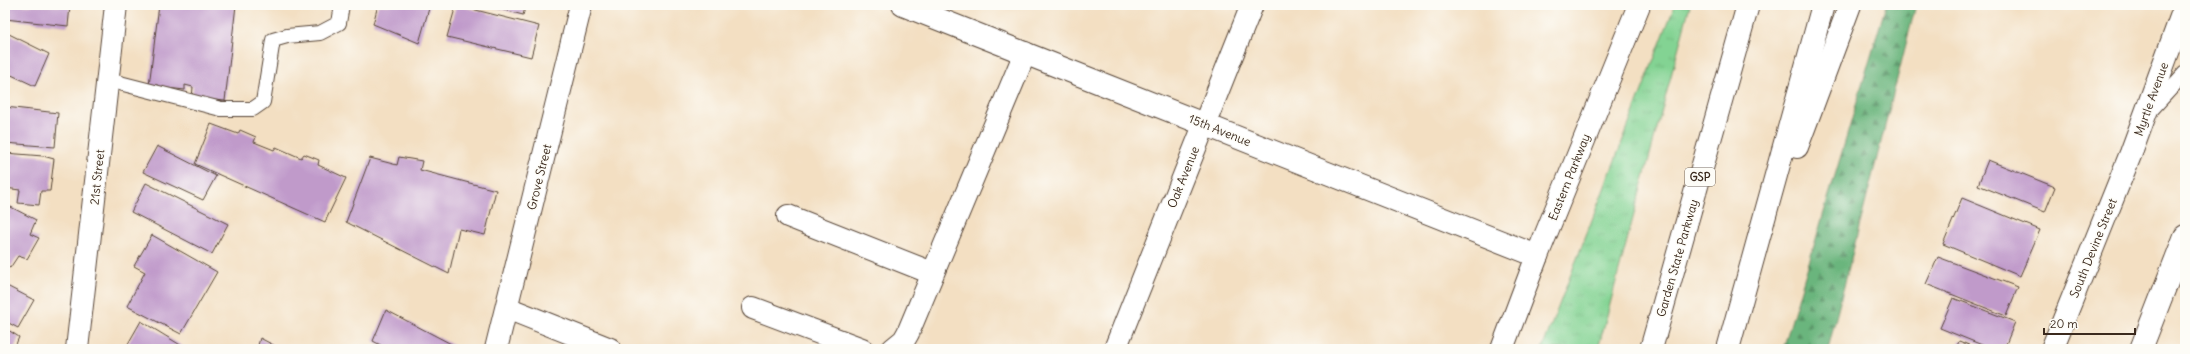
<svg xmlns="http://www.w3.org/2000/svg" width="2190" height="354" font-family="Delius,sans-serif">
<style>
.grass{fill:url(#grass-tufts);stroke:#5f7e58}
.forest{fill:url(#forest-firs);stroke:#52704e}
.building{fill:#c09aca}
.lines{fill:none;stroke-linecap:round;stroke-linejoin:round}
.lane-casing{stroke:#574537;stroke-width:16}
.street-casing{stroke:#574537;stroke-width:24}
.secondary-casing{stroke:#574537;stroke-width:24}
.highway-casing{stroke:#574537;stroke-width:24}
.lane{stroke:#fff;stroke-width:14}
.street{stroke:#fff;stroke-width:22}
.secondary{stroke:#fff;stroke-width:22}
.highway{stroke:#fff;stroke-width:22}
.labels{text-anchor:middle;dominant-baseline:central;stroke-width:3;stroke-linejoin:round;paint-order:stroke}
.shield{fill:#fdfcf7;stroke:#75695f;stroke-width:1}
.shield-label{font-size:11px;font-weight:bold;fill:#3b2a1e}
.street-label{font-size:12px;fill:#3b2a1e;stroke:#fdfcf7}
</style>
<defs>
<pattern id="grass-tufts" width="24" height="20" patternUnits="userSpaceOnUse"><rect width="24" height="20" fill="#83d393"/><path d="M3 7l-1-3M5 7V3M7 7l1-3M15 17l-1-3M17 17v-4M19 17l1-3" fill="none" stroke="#72b57e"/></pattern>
<pattern id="forest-firs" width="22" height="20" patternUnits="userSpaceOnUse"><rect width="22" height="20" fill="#6ab57d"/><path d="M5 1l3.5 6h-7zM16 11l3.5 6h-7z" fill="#589366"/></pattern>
</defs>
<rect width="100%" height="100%" fill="#fdfcf7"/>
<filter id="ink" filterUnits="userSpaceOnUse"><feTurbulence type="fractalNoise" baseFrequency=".025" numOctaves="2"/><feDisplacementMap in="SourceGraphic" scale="8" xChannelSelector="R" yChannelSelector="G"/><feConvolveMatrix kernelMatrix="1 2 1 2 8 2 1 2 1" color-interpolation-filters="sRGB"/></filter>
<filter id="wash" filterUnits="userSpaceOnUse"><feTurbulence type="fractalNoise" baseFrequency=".012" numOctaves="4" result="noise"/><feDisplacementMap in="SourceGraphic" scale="16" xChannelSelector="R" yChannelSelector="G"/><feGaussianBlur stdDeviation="0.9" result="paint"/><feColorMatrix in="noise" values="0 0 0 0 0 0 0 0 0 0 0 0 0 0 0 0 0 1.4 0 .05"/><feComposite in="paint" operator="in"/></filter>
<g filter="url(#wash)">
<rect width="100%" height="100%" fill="#f3dfc2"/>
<polygon class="grass" points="1675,5 1690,5 1598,349 1542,349"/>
<polygon class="forest" points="1886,5 1916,5 1828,349 1783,349"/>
<g id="blocks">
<g class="building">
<polygon points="5,5 70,6 68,26 5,19"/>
<polygon points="159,5 236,5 225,101 192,98 193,87 185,85 185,90 149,86"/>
<polygon points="378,5 430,5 419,43 373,24"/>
<polygon points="456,5 539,26 531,57 447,37"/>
<polygon points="485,5 526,5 523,15"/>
<polygon points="5,32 49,54 35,86 5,72"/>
<polygon points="5,107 58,113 55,147 5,143"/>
<polygon points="211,124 238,134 240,130 256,137 254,142 274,150 276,147 301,158 304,154 319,160 318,165 346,178 325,222 195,164"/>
<polygon points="157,146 216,176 203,200 143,172"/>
<polygon points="5,153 43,156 54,159 50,191 41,191 39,205 18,203 20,190 5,188"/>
<polygon points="399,157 422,161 420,170 496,190 485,235 459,229 449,274 346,222 370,158 397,165"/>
<polygon points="1988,160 2055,187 2045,212 1978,185"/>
<polygon points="146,183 228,224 212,254 131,212"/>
<polygon points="1962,198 2040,230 2020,276 1943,244"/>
<polygon points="5,204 36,220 30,234 39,238 27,259 18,256 10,268 5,265"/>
<polygon points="152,235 217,272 181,334 127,306 145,272 134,266"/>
<polygon points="1938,257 2018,287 2006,316 1926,284"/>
<polygon points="5,285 34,300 18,328 5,321"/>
<polygon points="1953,298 2015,322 2004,349 1992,349 1940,328"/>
<polygon points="386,310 455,346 454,349 388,349 373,341"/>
<polygon points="141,321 187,349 125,349"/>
<polygon points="5,328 19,337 14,349 5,349"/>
<polygon points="260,338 281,349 257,349"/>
<polygon points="1959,341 1979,349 1956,349"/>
</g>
</g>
</g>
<g filter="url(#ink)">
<use href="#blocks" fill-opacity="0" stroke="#574537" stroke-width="1"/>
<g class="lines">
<g class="lane-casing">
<g id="lane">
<polyline points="108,80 221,109 253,109 263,102 273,40 287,36 320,33 339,23 342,5"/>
<polyline points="2151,110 2185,73"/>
</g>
</g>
<g class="street-casing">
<g id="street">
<polyline points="903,5 1537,256"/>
<polyline points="788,216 932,273"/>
<polyline points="507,308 610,349"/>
<polyline points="753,308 862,349"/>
<polyline points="77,349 116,5"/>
<polyline points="893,349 904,340 908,333 1025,53"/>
<polyline points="1115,349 1252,5"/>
</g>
</g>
<g class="secondary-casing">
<g id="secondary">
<polyline points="496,349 581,5"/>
<polyline points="1502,349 1537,256 1639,5"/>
<polyline points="2052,349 2131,153 2185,6"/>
<polyline points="2141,349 2185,236"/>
</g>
</g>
<g class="highway-casing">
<g id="highway">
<polyline points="1797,147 1850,5"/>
<polyline points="1651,349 1748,5"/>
<polyline points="1728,349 1823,5"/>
</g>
</g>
<use href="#lane" class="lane"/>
<use href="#street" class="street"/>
<use href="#secondary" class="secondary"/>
<use href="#highway" class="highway"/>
</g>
</g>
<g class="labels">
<rect class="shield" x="1685" y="168" width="30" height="18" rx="3"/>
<g class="shield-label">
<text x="1700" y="177">GSP</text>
</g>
<g class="street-label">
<text transform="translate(2151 99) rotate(-70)">Myrtle Avenue</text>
<text transform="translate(1220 130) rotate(22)">15th Avenue</text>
<text transform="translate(97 177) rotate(-84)">21st Street</text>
<text transform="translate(539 177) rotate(-76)">Grove Street</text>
<text transform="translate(1183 177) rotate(-68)">Oak Avenue</text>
<text transform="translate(1569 177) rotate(-68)">Eastern Parkway</text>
<text transform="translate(2093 248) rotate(-68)">South Devine Street</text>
<text transform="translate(1677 258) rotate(-74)">Garden State Parkway</text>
</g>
</g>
<rect width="2190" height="354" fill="none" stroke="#fdfcf7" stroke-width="20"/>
<path d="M2044 328v6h91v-6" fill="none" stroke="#3b2a1e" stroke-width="2"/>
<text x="2050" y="328" font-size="12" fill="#3b2a1e" stroke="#fdfcf7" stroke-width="3" paint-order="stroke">20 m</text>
</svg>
